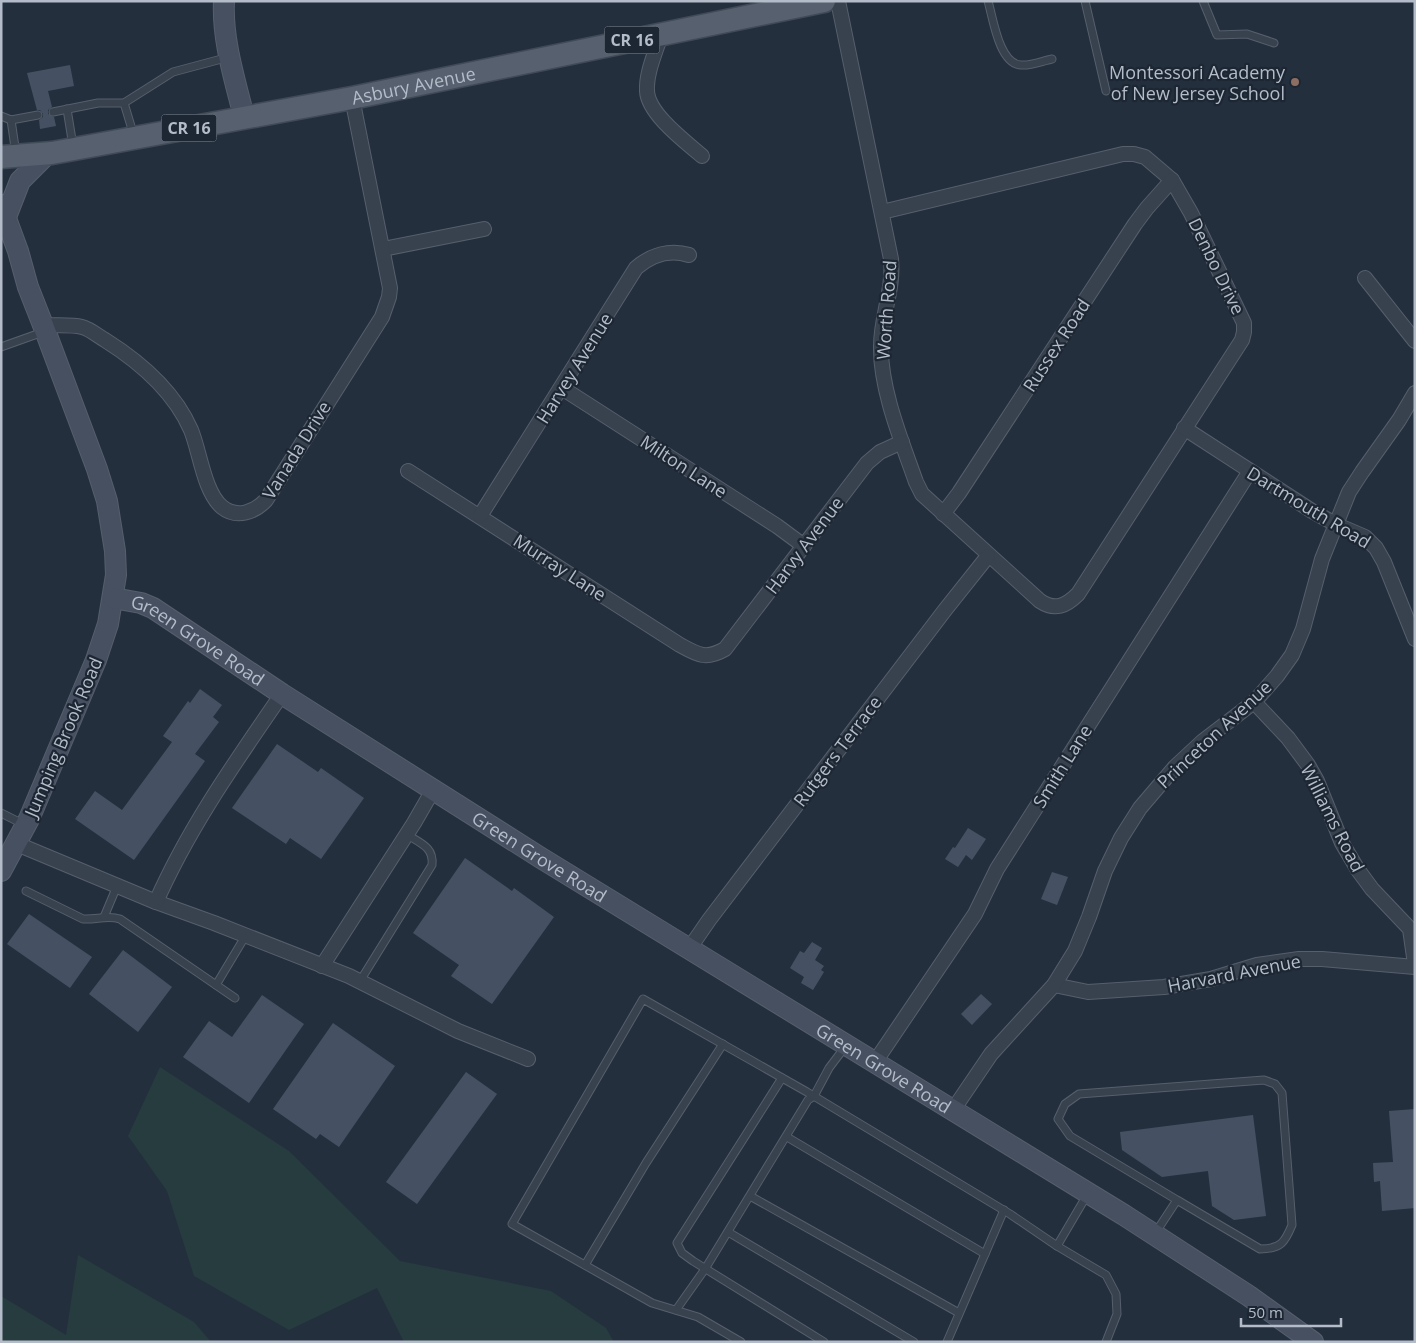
<svg xmlns="http://www.w3.org/2000/svg" width="1416" height="1343" font-family="'Open Sans',sans-serif">
<style>
.green{fill:#263c3f}
.building{fill:#455162}
.lines{fill:none;stroke-linecap:round;stroke-linejoin:round}
.lane-casing{stroke:#565f6c;stroke-width:9}
.street-casing{stroke:#565f6c;stroke-width:16}
.secondary-casing{stroke:#565f6c;stroke-width:22}
.primary-casing{stroke:#414a57;stroke-width:25}
.lane{stroke:#38414e;stroke-width:7}
.street{stroke:#38414e;stroke-width:14}
.secondary{stroke:#465061;stroke-width:20}
.primary{stroke:#56606e;stroke-width:22}
.education-dot{fill:#8d6e63;stroke:#1d2633;stroke-width:2}
.labels{text-anchor:middle;dominant-baseline:central;stroke-width:4.5;stroke-linejoin:round;paint-order:stroke}
.shield{fill:#1d2633;stroke:#878f9c;stroke-width:1}
.shield-label{font-size:16px;font-weight:bold;fill:#b4bcc9}
.poi-label{font-size:18px;fill:#b4bcc9;stroke:#1d2633;text-anchor:end}
.street-label{font-size:18px;fill:#b4bcc9;stroke:#1d2633}
</style>
<rect width="100%" height="100%" fill="#242f3e"/>
<g class="green">
<polygon points="160,1067 289,1151 400,1261 551,1291 606,1328 614,1342 404,1342 377,1288 289,1330 194,1276 167,1191 128,1136"/>
<polygon points="78,1255 194,1322 211,1342 1,1342 1,1296 66,1335"/>
</g>
<g class="building">
<polygon points="70,65 74,86 48,91 52,107 48,110 48,114 54,117 56,126 40,129 39,120 43,117 43,114 40,110 37,110 27,73"/>
<polygon points="200,689 222,705 213,717 219,722 195,754 205,761 134,860 75,819 95,791 122,810 172,742 163,736 188,701 190,703"/>
<polygon points="277,744 318,772 321,768 364,798 321,859 290,838 286,844 232,808"/>
<polygon points="968,828 986,839 972,860 966,855 958,867 945,859 953,847 955,848"/>
<polygon points="465,858 512,891 514,888 554,917 492,1004 451,976 459,965 413,933"/>
<polygon points="1052,872 1068,877 1057,905 1041,899"/>
<polygon points="29,914 92,957 70,988 7,944"/>
<polygon points="812,942 822,948 815,960 824,966 821,970 824,972 813,990 801,983 804,977 790,968 800,951 804,953"/>
<polygon points="123,950 172,987 138,1032 89,994"/>
<polygon points="981,994 992,1004 972,1025 961,1014"/>
<polygon points="262,995 304,1024 249,1103 183,1057 209,1021 232,1037"/>
<polygon points="333,1023 395,1066 339,1147 320,1134 316,1139 273,1109"/>
<polygon points="466,1072 497,1094 417,1204 386,1182"/>
<polygon points="1415,1109 1415,1208 1382,1211 1380,1181 1374,1182 1373,1163 1393,1162 1389,1111"/>
<polygon points="1253,1115 1266,1216 1234,1220 1212,1206 1208,1171 1162,1177 1122,1150 1120,1132"/>
</g>
<g class="lines">
<g class="lane-casing">
<g id="lane">
<path d="M988,1C993,18 999,64 1021,65C1031,66 1042,61 1052,59"/>
<polyline points="1085,1 1106,91"/>
<polyline points="1203,1 1217,35 1247,34 1274,43"/>
<polyline points="124,103 134,136"/>
<polyline points="67,109 73,146"/>
<polyline points="53,112 98,103 124,103 173,72 229,57"/>
<polyline points="1,116 11,120 16,154"/>
<polyline points="11,120 38,115"/>
<polyline points="1,347 43,332"/>
<polyline points="1,813 25,825"/>
<path d="M26,891L83,919C96,920 107,915 120,919L235,998"/>
<polyline points="104,917 117,886"/>
<path d="M360,981L432,865C434,847 420,843 406,834"/>
<polyline points="216,985 246,935"/>
<polyline points="782,1078 677,1243 682,1253 693,1261 824,1342"/>
<polyline points="787,1137 985,1254"/>
<polyline points="750,1196 959,1313"/>
<polyline points="728,1232 914,1342"/>
<path d="M1156,1232L1177,1200L1260,1249C1281,1249 1285,1242 1292,1225L1282,1093L1275,1084L1264,1080L1079,1094L1065,1104L1058,1119L1070,1136L1177,1200"/>
<polyline points="1057,1246 1087,1195"/>
<polyline points="585,1265 646,1163 723,1044"/>
<polyline points="676,1310 705,1269 808,1100 814,1096 829,1068 845,1047"/>
<polyline points="741,1342 698,1317 652,1303 512,1224 643,999 807,1092 1010,1214 1057,1246 1106,1275 1116,1294 1117,1314 1106,1342"/>
<polyline points="947,1342 1004,1210"/>
</g>
</g>
<g class="street-casing">
<g id="street">
<path d="M838,1L891,259C894,289 881,316 881,346C880,389 902,442 916,482L922,494L1040,601C1055,611 1066,606 1078,594L1242,340L1244,332V323L1191,213L1172,180L1145,157L1134,154H1123L882,212"/>
<path d="M661,34C656,52 646,72 647,91C648,114 686,142 702,156"/>
<polyline points="383,249 484,229"/>
<polyline points="1365,278 1415,341"/>
<path d="M43,325C55,326 70,324 82,327C90,329 98,336 105,340C140,362 174,391 191,430C200,452 204,492 222,507C237,519 255,512 266,500L382,317L389,297L390,288L352,98"/>
<polyline points="562,388 777,526 804,546"/>
<polyline points="1184,428 1312,511 1337,525 1365,537 1376,548 1384,562 1415,639"/>
<path d="M408,471L680,645C698,655 706,660 725,649L867,463L880,452L902,442"/>
<polyline points="943,514 959,493 1135,224 1147,208 1172,180"/>
<path d="M480,516L636,268C651,255 670,249 689,255"/>
<polyline points="1254,702 1288,738 1308,765 1317,781 1342,843 1358,870 1372,889 1410,929 1415,964"/>
<polyline points="17,844 156,902 214,923 349,976 458,1031 528,1059"/>
<path d="M156,902C189,827 236,761 282,694"/>
<polyline points="689,949 709,920 945,610 988,556"/>
<polyline points="322,966 414,823 433,790"/>
<polyline points="1054,985 1088,992 1164,987 1211,979 1257,965 1299,959 1322,959 1415,967"/>
<polyline points="875,1062 975,914 997,869 1250,471"/>
<polyline points="953,1110 991,1054 1054,985 1075,951 1089,917 1105,871 1121,838 1140,808 1175,767 1203,741 1254,702 1277,676 1292,655 1303,629 1322,559 1349,492 1362,472 1399,420 1415,393"/>
</g>
</g>
<g class="secondary-casing">
<g id="secondary">
<path d="M224,1C222,40 235,80 244,117"/>
<polyline points="1,205 18,251 28,287 43,325 97,469 107,501 115,551 116,575 108,624 96,660 29,819 1,871"/>
<polyline points="6,217 20,181 48,153"/>
<path id="s1" d="M113,598L141,603L153,608L282,694L541,858L1124,1215L1249,1296L1313,1342"/>
</g>
</g>
<g class="primary-casing">
<g id="primary">
<path id="s2" d="M1,157L52,153L74,149L352,98L824,1"/>
</g>
</g>
<use href="#lane" class="lane"/>
<use href="#street" class="street"/>
<use href="#secondary" class="secondary"/>
<use href="#primary" class="primary"/>
</g>
<circle class="education-dot" cx="1295" cy="82" r="5"/>
<g class="labels">
<g class="shield">
<rect x="604.5" y="26.5" width="55" height="27" rx="4"/>
<rect x="161.5" y="114.5" width="55" height="27" rx="4"/>
</g>
<g class="shield-label">
<text x="632" y="40">CR 16</text>
<text x="189" y="128">CR 16</text>
</g>
<g class="poi-label">
<text x="1285" y="72">Montessori Academy<tspan x="1285" dy="21">of New Jersey School</tspan></text>
</g>
<g class="street-label">
<text stroke="none"><textPath href="#s2" startOffset="419">Asbury Avenue</textPath></text>
<text transform="translate(1217 266) rotate(64)">Denbo Drive</text>
<text transform="translate(886 310) rotate(-86)">Worth Road</text>
<text transform="translate(1056 345) rotate(-57)">Russex Road</text>
<text transform="translate(574 368) rotate(-58)">Harvey Avenue</text>
<text transform="translate(296 450) rotate(-58)">Vanada Drive</text>
<text transform="translate(684 466) rotate(33)">Milton Lane</text>
<text transform="translate(1309 507) rotate(31)">Dartmouth Road</text>
<text transform="translate(804 545) rotate(-53)">Harvy Avenue</text>
<text transform="translate(560 567) rotate(33)">Murray Lane</text>
<text stroke="none"><textPath href="#s1" startOffset="96">Green Grove Road</textPath></text>
<text transform="translate(1214 734) rotate(-43)">Princeton Avenue</text>
<text transform="translate(63 737) rotate(-67)">Jumping Brook Road</text>
<text transform="translate(837 751) rotate(-53)">Rutgers Terrace</text>
<text transform="translate(1062 766) rotate(-58)">Smith Lane</text>
<text transform="translate(1333 818) rotate(63)">Williams Road</text>
<text stroke="none"><textPath href="#s1" startOffset="501">Green Grove Road</textPath></text>
<text transform="translate(1234 973) rotate(-11)">Harvard Avenue</text>
<text stroke="none"><textPath href="#s1" startOffset="905">Green Grove Road</textPath></text>
</g>
</g>
<rect width="1416" height="1343" fill="none" stroke="#b4bcc9" stroke-width="5"/>
<path d="M1241 1318v8h100v-8" fill="none" stroke="#b4bcc9" stroke-width="2.5"/>
<text x="1248" y="1318" font-size="15" fill="#b4bcc9" stroke="#1d2633" stroke-width="4" paint-order="stroke">50 m</text>
</svg>
